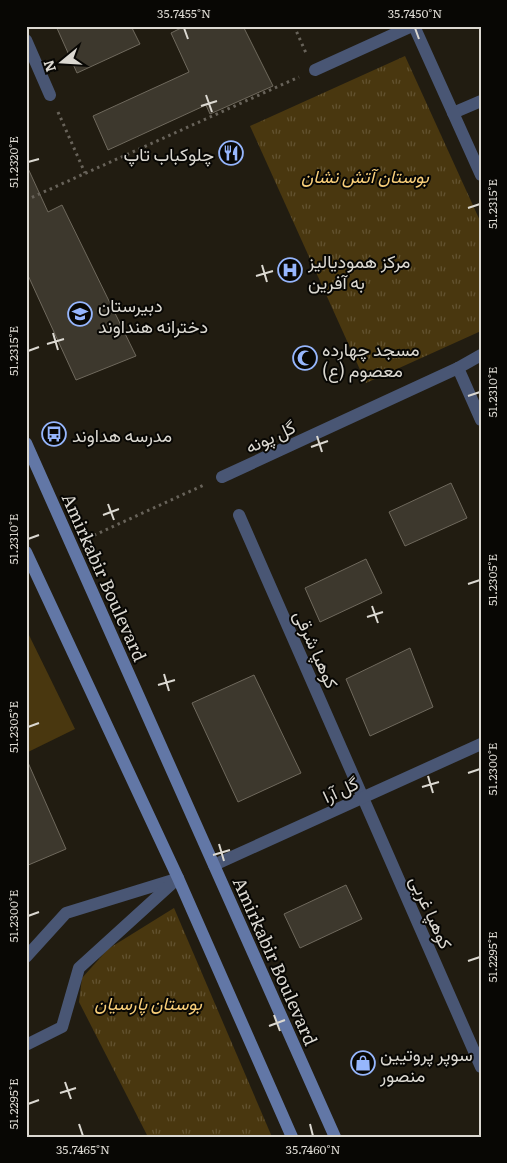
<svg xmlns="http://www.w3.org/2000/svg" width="507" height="1163" font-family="Literata,Vazirmatn,serif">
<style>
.park{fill:url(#park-tufts)}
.pitch{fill:#49370f}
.building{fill:#3d382d;stroke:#6f695d}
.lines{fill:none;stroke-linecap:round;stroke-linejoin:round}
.path{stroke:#68635a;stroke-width:3;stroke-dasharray:2.5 4;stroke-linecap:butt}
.service{stroke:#495674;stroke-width:12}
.minor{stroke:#495674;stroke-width:12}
.tertiary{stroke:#495674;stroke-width:12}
.secondary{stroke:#6277a6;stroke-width:12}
.ticks{fill:none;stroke:#dbd8d1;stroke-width:2}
.labels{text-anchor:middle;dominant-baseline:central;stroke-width:4;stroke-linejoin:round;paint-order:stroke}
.poi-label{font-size:18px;fill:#dbd8d1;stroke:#080704;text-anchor:start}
.park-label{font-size:18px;font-style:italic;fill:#f8ce79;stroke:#080704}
.street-label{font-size:18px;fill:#dbd8d1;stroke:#080704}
.neatline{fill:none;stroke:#dbd8d1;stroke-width:2}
.ticks-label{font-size:12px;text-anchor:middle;fill:#dbd8d1}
</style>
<defs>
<pattern id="park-tufts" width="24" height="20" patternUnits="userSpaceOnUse" patternTransform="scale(1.25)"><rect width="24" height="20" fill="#49370f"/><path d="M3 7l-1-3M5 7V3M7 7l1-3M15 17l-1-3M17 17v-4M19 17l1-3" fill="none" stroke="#635331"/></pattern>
</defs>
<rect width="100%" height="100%" fill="#211c11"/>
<g class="park">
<polygon points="405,56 481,223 481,331 366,383 250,126"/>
<polygon points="174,908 272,1137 148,1137 79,1002 82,978 108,949"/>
</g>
<polygon class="pitch" points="26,629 75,729 26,753"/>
<g class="building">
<polygon points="56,26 131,26 140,44 77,73"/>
<polygon points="185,26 243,26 273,86 210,114 206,105 108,150 93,116 189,72 171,33"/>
<polygon points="26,164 48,212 62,205 136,356 76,380 26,271"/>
<polygon points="451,483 467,518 405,546 389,512"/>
<polygon points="366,559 382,593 320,622 305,588"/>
<polygon points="410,648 433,707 370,736 346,679"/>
<polygon points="254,675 301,773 238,802 192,703"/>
<polygon points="26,758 66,849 26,866"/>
<polygon points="346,885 362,919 300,948 284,914"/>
</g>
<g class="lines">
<g class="path">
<polyline points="294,26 306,53"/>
<polyline points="58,112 85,173"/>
<polyline points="26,200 299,77"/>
<polyline points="88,538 206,484"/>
</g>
<g class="service">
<polyline points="26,957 66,913 173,880"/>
<polyline points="26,1045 62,1027 79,968 178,878"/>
</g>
<g class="minor">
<polyline points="26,40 50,95"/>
<polyline points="453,113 481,101"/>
<polyline points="458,368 481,420"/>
<polyline points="239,515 481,1067"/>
</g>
<g class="tertiary">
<polyline points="414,26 481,175"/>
<polyline points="315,70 412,26"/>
<polyline points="222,477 458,368 481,355"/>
<polyline points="214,865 481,744"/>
</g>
<g class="secondary">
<polyline points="26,443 335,1137"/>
<polyline points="26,552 178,878 292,1137"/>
</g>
</g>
<path class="ticks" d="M184,28L188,39M415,28L419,39M206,95L212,112M201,106L217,101M28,162L39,159M468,208L480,204M262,265L267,282M256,276L273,271M53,333L58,350M47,344L64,339M28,351L39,347M468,396L480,392M317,436L322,452M311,447L328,441M108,504L114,520M103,515L119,509M28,539L39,535M468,584L480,580M372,606L378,623M367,617L383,612M164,674L169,691M158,685L175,680M28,727L39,723M468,773L480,769M428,776L433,793M422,787L439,782M219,844L224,861M213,855L230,850M28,916L39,912M468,961L480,957M274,1015L280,1031M269,1026L285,1020M65,1082L71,1099M60,1093L76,1088M28,1104L39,1100M79,1124L83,1136M310,1124L313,1136"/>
<defs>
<g id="restaurant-ring" transform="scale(1.25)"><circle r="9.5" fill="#080704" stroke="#96b6fd" stroke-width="1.5"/><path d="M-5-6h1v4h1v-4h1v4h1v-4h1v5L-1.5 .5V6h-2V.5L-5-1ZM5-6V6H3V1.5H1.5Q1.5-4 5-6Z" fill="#96b6fd"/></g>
<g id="hospital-ring" transform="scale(1.25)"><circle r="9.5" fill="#080704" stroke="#96b6fd" stroke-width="1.5"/><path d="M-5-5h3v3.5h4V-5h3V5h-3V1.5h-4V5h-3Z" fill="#96b6fd"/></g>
<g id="school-ring" transform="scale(1.25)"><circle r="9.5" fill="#080704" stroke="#96b6fd" stroke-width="1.5"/><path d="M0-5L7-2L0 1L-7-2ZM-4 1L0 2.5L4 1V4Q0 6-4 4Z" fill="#96b6fd"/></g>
<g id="mosque-ring" transform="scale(1.25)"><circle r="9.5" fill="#080704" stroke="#96b6fd" stroke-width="1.5"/><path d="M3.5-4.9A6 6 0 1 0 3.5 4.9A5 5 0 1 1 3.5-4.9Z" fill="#96b6fd"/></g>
<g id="bus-ring" transform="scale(1.25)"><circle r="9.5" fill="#080704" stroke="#96b6fd" stroke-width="1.5"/><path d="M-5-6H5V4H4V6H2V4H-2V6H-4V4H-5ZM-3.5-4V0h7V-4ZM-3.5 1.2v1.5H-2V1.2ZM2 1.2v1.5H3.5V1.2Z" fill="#96b6fd"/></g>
<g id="shop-ring" transform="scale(1.25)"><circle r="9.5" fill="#080704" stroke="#96b6fd" stroke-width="1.5"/><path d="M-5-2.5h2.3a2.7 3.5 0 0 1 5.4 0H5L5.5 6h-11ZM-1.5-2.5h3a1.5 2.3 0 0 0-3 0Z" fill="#96b6fd"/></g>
</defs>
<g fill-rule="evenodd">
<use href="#restaurant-ring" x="231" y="153"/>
<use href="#hospital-ring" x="290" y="270"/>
<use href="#school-ring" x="80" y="314"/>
<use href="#mosque-ring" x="305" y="358"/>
<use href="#bus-ring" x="54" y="434"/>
<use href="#shop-ring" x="363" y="1063"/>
</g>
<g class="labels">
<g class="poi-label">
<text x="214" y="153" text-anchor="end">چلوکباب تاپ</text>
<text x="308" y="260">مرکز همودیالیز<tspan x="308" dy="21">به آفرین</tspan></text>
<text x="98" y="304">دبیرستان<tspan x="98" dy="21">دخترانه هنداوند</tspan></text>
<text x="322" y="348">مسجد چهارده<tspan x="322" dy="21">معصوم (ع)</tspan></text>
<text x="72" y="434">مدرسه هداوند</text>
<text x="380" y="1053">سوپر پروتیین<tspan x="380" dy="21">منصور</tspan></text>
</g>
<g class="park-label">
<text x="365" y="175">بوستان آتش نشان</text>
<text x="148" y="1002">بوستان پارسیان</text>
</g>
<g class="street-label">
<text transform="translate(270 436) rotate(-25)">گل پونه</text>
<text transform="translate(105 577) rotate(66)">Amirkabir Boulevard</text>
<text transform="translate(317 649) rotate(66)">کوهپا شرقی</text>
<text transform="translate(340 789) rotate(-25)">گل آرا</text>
<text transform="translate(432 912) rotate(66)">کوهپا غربی</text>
<text transform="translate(276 961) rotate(66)">Amirkabir Boulevard</text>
</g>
</g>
<rect width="507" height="1163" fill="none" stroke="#080704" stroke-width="55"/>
<g transform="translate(62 62) rotate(252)" stroke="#080704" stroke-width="4" paint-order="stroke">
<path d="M0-4L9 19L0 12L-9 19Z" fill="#dbd8d1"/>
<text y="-8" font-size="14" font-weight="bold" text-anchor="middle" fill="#dbd8d1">N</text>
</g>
<rect x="28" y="28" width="452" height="1108" class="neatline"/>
<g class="ticks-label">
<text x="184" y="18">35.7455°N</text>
<text x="415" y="18">35.7450°N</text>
<text transform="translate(14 162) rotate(-90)" y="4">51.2320°E</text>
<text transform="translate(493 204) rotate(-90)" y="4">51.2315°E</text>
<text transform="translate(14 351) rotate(-90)" y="4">51.2315°E</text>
<text transform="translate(493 392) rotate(-90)" y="4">51.2310°E</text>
<text transform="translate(14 539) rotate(-90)" y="4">51.2310°E</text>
<text transform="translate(493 580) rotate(-90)" y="4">51.2305°E</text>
<text transform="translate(14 727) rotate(-90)" y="4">51.2305°E</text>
<text transform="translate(493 769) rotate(-90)" y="4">51.2300°E</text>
<text transform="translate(14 916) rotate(-90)" y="4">51.2300°E</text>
<text transform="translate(493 957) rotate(-90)" y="4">51.2295°E</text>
<text transform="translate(14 1104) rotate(-90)" y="4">51.2295°E</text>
<text x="83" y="1154">35.7465°N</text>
<text x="313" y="1154">35.7460°N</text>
</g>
</svg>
